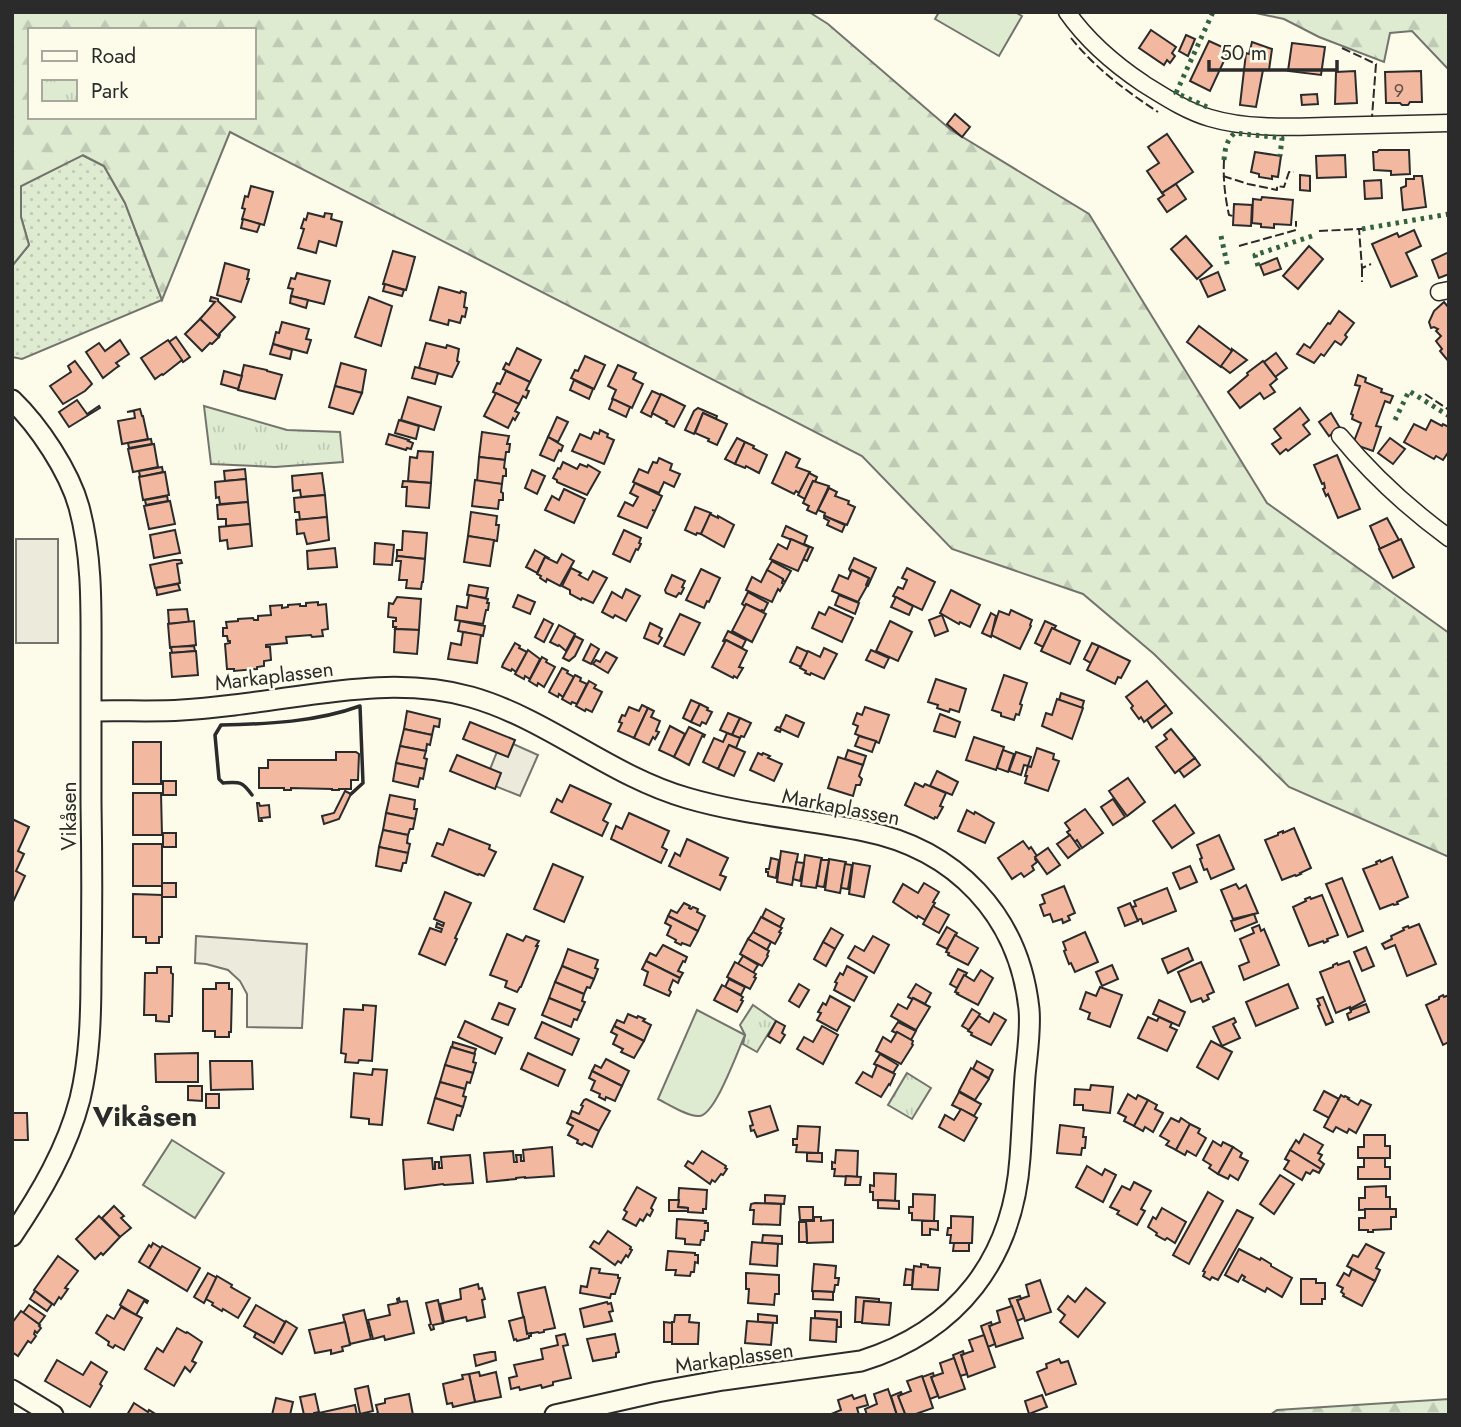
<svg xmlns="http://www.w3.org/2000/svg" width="1461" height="1427" font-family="Jost,sans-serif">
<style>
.grass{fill:url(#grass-dots);stroke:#74746e;stroke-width:2}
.forest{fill:url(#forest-firs);stroke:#74746e;stroke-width:2;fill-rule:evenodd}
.park{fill:url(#park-tufts);stroke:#74746e;stroke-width:2}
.garden{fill:#deebd1;stroke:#74746e;stroke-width:2}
.parking{fill:#eceadb;stroke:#74746e;stroke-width:2}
.building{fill:#f2b8a0;stroke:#2b2b2b;stroke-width:2}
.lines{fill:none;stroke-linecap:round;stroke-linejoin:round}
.minor-casing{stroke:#2b2b2b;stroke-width:19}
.tertiary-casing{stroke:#2b2b2b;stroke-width:23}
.minor{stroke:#fdfbea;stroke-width:16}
.tertiary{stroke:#fdfbea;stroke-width:19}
.hedge{stroke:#34623c;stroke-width:5;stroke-dasharray:3.5 5;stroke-linecap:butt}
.fence{stroke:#2b2b2b;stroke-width:2;stroke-dasharray:9 3.5;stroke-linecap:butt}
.wall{stroke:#2b2b2b;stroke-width:3.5}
.labels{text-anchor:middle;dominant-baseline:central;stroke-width:5;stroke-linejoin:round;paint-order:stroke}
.number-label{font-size:18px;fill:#5d4e48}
.street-label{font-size:21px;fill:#2b2b2b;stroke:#fdfbea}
.district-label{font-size:28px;font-weight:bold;fill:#2b2b2b;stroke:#fdfbea}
</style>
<defs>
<pattern id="grass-dots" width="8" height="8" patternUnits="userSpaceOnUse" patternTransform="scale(1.75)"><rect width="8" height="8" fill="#deebd1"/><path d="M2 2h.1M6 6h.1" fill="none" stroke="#bfcab4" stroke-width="1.8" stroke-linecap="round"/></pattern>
<pattern id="forest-firs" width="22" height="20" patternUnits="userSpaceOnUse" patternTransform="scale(1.75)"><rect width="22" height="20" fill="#deebd1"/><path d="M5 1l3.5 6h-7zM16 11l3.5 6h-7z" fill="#bfcab4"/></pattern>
<pattern id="park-tufts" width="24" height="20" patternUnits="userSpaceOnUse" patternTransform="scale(1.75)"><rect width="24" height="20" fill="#deebd1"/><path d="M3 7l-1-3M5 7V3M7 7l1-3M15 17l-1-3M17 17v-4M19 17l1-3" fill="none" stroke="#bfcab4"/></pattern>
</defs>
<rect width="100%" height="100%" fill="#fdfbea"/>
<polygon class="grass" points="82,155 104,166 125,203 162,300 22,359 12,357 12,266 29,245 21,217 21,186"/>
<g class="forest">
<path d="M12,12H809L828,24L951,130L1089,214L1267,503L1449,633V857L1289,787L1154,654L1083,594L952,549L862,456L230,132L162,300L125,203L104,166L83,155L21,186V217L29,245L12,266ZM30,30H254V117H30Z"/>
<polygon points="1251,12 1449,12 1449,70 1412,31 1390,33 1384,62 1319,37 1284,19"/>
<polygon points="1449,1399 1449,1415 1270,1415 1277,1410"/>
</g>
<g class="park">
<polygon points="204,406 287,430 340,432 343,462 275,467 211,464"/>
<polygon points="753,1005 776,1021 757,1052 743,1044 745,1035 740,1025"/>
<polygon points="907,1073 931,1088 912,1119 888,1105"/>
</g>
<g class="garden">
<polygon points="939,12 1015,12 1022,16 999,56 935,19"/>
<path d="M697,1010L745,1035C738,1050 715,1116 699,1116C688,1117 668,1104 658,1099Z"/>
<polygon points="172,1140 224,1173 195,1218 143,1185"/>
</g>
<g class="parking">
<rect x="16" y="539" width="42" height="104"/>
<polygon points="502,739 538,755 520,796 485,782"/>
<polygon points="196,936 307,944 302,1028 247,1027 247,994 240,981 228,970 206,964 195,963"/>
</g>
<g class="building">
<polygon points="1151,30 1176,47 1172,53 1175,56 1170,63 1167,60 1164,65 1139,48"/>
<polygon points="1186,35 1195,39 1188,56 1179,51"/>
<polygon points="1209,41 1229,50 1210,91 1190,81"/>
<polygon points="1252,42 1272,49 1269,70 1263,70 1256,107 1240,105 1246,53 1249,54"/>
<polygon points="1292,43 1325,47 1321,75 1288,71"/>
<polygon points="1355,71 1357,103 1335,104 1336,72"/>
<polygon points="1421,71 1422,102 1410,102 1408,105 1402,105 1400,103 1386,103 1385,72"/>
<polygon points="1317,94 1318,104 1302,105 1301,95"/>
<polygon points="955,114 970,127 962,137 947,124"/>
<polygon points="1167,134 1193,172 1162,193 1147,171 1159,163 1148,147"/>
<polygon points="1379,150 1409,150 1410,174 1391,175 1391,171 1374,170 1373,152 1377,152"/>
<polygon points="1255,152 1281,156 1278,177 1272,176 1272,179 1259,177 1259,174 1251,172"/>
<polygon points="1345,155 1346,177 1317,178 1316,156"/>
<polygon points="1300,175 1310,176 1310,191 1300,190"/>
<polygon points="1414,176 1422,176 1426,207 1403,210 1401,188 1406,186 1406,179 1414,179"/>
<polygon points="1381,180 1382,198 1365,199 1364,181"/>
<polygon points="1176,184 1186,199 1167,212 1158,199 1164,195 1162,193"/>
<polygon points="251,186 273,192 264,225 242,219 245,209 242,208 245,196 248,197"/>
<polygon points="1262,197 1293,200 1291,225 1274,224 1274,228 1261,227 1261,224 1252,223 1253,199 1261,200"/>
<polygon points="1234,204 1252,205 1251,226 1233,225"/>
<polygon points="308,213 324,217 325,213 332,214 331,219 342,222 336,246 319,241 316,253 298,248 304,229 301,228 304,219 306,220"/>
<polygon points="243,219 260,224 257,232 241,228"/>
<polygon points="1414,230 1421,246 1406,253 1417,276 1391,287 1372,244 1397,233 1399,237"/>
<polygon points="1186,236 1212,266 1197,279 1171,249"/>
<polygon points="1309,246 1323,259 1298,289 1283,276"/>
<polygon points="393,251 415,257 406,290 383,284"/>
<polygon points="1449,252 1449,274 1439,278 1432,260"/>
<polygon points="1277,258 1281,269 1264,275 1260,265"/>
<polygon points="225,263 249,270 247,279 249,279 241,302 217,295"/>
<polygon points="1218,272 1225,290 1208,297 1200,280"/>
<polygon points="297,273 330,281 324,304 291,296 293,289 288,288 291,278 295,279"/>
<polygon points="385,284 404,290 402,296 383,291"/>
<polygon points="439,287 460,293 461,291 466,293 464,307 467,308 465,317 462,316 460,323 449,320 448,325 430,320"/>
<polygon points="291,296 308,300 306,308 290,303"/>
<polygon points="211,297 218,299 218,301 235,317 219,334 220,335 219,337 200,319 215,302 210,301"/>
<polygon points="369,297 392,306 381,346 355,337"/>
<polygon points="1444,302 1449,308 1449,362 1440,351 1442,349 1436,341 1441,336 1436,331 1438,329 1434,327 1431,328 1429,322 1434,311"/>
<polygon points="1339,311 1354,323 1345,335 1347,337 1341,345 1335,341 1324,356 1321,354 1314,363 1297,354 1304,344 1310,348 1328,323 1330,324"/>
<polygon points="200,319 219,337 212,344 210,343 202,351 185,334"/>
<polygon points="282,322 309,329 306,339 311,340 307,353 273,344 276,332 279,333"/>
<polygon points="1199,326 1232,351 1221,367 1187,342"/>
<polygon points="176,337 190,357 183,362 169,342"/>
<polygon points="120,340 129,354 116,363 119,366 116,368 103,378 86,352 99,343 105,351"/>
<polygon points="168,340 182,360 163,375 162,374 155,379 141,358"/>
<polygon points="426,343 446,348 447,345 459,349 457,361 459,362 452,377 419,368"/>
<polygon points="273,344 292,350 290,359 270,354"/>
<polygon points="517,348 541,360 530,382 503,369 506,363 509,365"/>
<polygon points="1232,349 1247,360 1230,373 1221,366 1232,351"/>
<polygon points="1276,353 1287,368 1275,377 1264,362"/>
<polygon points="585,356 605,365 594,389 571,378 575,370 578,371"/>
<polygon points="75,361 92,384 85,391 63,404 50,386 71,372 68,366"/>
<polygon points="1263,361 1277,379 1270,385 1275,392 1264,399 1260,393 1240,408 1228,392 1248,375 1247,373"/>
<polygon points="341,363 366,370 362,393 335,386"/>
<polygon points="244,365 267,370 267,371 282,375 275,399 238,390"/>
<polygon points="618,365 636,373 633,379 643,384 632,408 612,399 616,390 608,386"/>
<polygon points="415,367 438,373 435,384 412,378"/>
<polygon points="224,371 242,376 238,389 221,384"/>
<polygon points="506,371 530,382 526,390 529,391 526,398 523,396 519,404 493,392 497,383 500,384"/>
<polygon points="1358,375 1366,378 1365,382 1382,389 1381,392 1393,396 1390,403 1385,401 1376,426 1381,427 1373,451 1353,444 1361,423 1352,419 1353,415 1351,414 1360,386 1355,385"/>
<polygon points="574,380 593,389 589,399 570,390"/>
<polygon points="335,386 362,393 353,414 329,407"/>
<polygon points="652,391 661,395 651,417 641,412"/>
<polygon points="496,393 519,404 515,411 519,413 515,420 513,418 508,428 484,416"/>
<polygon points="661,394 685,406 674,427 666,423 667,421 652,413"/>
<polygon points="408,397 441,407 434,430 401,420"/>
<polygon points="613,399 630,407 626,417 609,409"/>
<polygon points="77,400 87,414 99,406 100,408 69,427 59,412"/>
<polygon points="698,408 717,416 716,419 703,413 694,434 685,430 694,411"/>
<polygon points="1300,408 1309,420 1303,425 1310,434 1288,451 1286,449 1280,454 1272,444 1281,438 1274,429"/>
<polygon points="140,409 142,416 143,416 148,439 122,444 118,421 135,418 134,411 127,412"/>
<polygon points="703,413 727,424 717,445 708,441 709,439 695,433"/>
<polygon points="1331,413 1340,428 1329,436 1319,422"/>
<polygon points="557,417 568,422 558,442 548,437"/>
<polygon points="399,420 419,426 416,439 395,433"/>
<polygon points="1431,420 1442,426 1443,424 1449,427 1449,451 1443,460 1436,456 1434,459 1404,442 1414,424 1426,430"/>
<polygon points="600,430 608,434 607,437 614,440 604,464 572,451 580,434 591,439 594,432 599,434"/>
<polygon points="482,432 509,436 507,444 510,444 509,452 506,452 505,460 479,457"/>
<polygon points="389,434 409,440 408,441 413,443 411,449 407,448 406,450 386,444"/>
<polygon points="548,437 563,446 561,451 559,450 554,461 540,455"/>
<polygon points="737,438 745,442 735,464 725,459"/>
<polygon points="1390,438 1405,449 1393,464 1378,453"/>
<polygon points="151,439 152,444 129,448 128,443"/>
<polygon points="745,442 754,446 753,448 767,455 759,473 746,466 745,468 735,464"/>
<polygon points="154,444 158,467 133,472 128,449"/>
<polygon points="418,451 433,452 431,483 408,481 410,457 417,458"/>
<polygon points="786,452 800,459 796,467 810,472 799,493 796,491 794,494 772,483"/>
<polygon points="1337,455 1360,509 1338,518 1328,494 1326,496 1323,489 1325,488 1324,483 1322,484 1314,465"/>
<polygon points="479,457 505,460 504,468 506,469 506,476 503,476 502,484 477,481"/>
<polygon points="659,458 672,464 670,470 680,474 674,487 664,482 659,493 633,482 639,469 648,473 653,462 657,463"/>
<polygon points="563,462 577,469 580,464 587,467 588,465 600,472 587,495 557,482 557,480 553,478 558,468 560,469"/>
<polygon points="162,467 163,472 140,477 139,471"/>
<polygon points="245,469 246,479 225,481 224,471"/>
<polygon points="532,470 545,476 537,494 525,488"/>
<polygon points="165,472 169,495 143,500 139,477"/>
<polygon points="322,473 325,495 301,497 300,490 293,491 292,476"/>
<polygon points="809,473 817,477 815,482 813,481 805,499 798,495"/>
<polygon points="246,479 248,502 220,504 219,497 216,498 215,482"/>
<polygon points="475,480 502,484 501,492 503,493 503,500 499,500 498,509 472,506"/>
<polygon points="403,481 431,483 429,508 406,506 407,487 402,487"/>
<polygon points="813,481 829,486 816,514 807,510 809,506 803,503"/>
<polygon points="635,483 662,496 655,511 652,510 655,511 647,528 618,516 625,502 633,506 638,497 630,493"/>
<polygon points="829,488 837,492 835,496 849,501 848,504 855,507 847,525 824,516 825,513 818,510"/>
<polygon points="564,489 585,499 574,523 545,510 552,496 559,500"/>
<polygon points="325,495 327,517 300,520 299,512 295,512 294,498"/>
<polygon points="167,496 168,501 146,505 145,500"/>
<polygon points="170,501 175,524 149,529 144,506"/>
<polygon points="248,502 250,524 226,526 226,519 218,519 217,505"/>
<polygon points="695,507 711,513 701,534 697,533 696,535 685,530"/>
<polygon points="471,512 497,516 496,525 499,525 497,541 468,536"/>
<polygon points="710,514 718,518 718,516 734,525 724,547 701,534"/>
<polygon points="825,516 845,525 842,532 827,525 829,521 824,518"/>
<polygon points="327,517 329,540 307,544 304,533 297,534 296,520"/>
<polygon points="1387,518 1399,540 1380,549 1370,526"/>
<polygon points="250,524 252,546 228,549 227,540 220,541 219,527"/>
<polygon points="786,526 807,536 804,544 813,548 807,561 803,559 809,547 782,536"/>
<polygon points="175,530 180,553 154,558 150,535"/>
<polygon points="624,530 641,538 639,543 641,544 638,550 636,549 630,562 613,554"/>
<polygon points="403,531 427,533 425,559 397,556 397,550 402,550"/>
<polygon points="468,536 494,540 490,566 464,562"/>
<polygon points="791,539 809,547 798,571 770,559 778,544 787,549"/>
<polygon points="1401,539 1414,567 1393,578 1379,549"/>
<polygon points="375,543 394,545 392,565 374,564"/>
<polygon points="335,548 337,567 308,569 307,551"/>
<polygon points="535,550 547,557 545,557 537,573 526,567"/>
<polygon points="562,554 574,561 560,586 547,579 546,582 540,578 541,576 537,574 545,557 557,563"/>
<polygon points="397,556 425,559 423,582 422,582 421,589 406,588 407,580 399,580 401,561 396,561"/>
<polygon points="854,558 876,568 868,586 866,585 869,578 852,570 851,573 849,569"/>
<polygon points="174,560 181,560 182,563 177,564 180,583 155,588 150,565"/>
<polygon points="772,561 791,571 785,582 783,580 783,579 767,570"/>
<polygon points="571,568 581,573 579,575 588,580 593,571 607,578 593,603 582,598 581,600 570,594 570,590 562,586"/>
<polygon points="907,568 935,582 922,610 893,596 898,587 903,589 907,580 902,578"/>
<polygon points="701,569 720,578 709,602 707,601 704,608 686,600"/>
<polygon points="767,570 783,579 782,583 784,584 780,591 778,589 772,602 746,590 752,577 761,582"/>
<polygon points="852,570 869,578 866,585 867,586 858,602 832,591 839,575 848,579"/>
<polygon points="672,575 685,581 682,587 684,588 681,594 679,593 676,597 666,593 665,590"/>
<polygon points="178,584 180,590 157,595 156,588"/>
<polygon points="469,585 488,588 486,598 467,595"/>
<polygon points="626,589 640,596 626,621 615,615 613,618 602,612 612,592 622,598"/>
<polygon points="951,590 980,605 970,627 960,622 959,624 940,613"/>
<polygon points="748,592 768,603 764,611 762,610 761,611 746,604 745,606 742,604"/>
<polygon points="469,595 488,599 487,603 489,603 488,610 486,610 483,624 455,620 457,606 467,608"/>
<polygon points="518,595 535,602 530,614 513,607"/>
<polygon points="839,595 859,603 855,614 835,605"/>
<polygon points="397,597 421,599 419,630 395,629 396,627 393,627 393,621 396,621 396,618 388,617 389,603 393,604"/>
<polygon points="896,597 913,606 909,615 891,607"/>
<polygon points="318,602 318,605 326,604 328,629 322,630 323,636 312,637 311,635 286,637 287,643 266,645 266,647 270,647 271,660 264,661 264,666 257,667 257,669 234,671 234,669 227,669 225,644 230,643 230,641 228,641 227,636 223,636 223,628 227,628 226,622 238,621 238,619 253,618 254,620 258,620 258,616 271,615 270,606 282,605 282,608 288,607 288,605 300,604 300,606 306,606 306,603"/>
<polygon points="746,604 766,614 752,642 732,631"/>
<polygon points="829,607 853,618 842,642 812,628 819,612 825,615"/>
<polygon points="187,609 189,622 169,624 168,610"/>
<polygon points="1011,610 1032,620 1030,625 1031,626 1020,649 991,635 999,611 1009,615"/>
<polygon points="991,613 996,616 991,637 982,633"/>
<polygon points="680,614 700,623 684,655 664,646"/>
<polygon points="942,615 948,631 935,636 929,620"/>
<polygon points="544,619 553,624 544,642 535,637"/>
<polygon points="194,621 196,645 170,648 168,624"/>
<polygon points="460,621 485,626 483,636 458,631"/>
<polygon points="890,621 912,632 898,661 876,651"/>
<polygon points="1045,621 1056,626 1054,629 1052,628 1043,647 1035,643"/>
<polygon points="650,623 662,629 659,636 662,638 658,644 644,638"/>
<polygon points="559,625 575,634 566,651 559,645 558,646 550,642"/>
<polygon points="1052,628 1080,641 1070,664 1041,651"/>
<polygon points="395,629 419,630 417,654 394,652"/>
<polygon points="728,631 746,640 742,648 726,640 725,642 723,641"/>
<polygon points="463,632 481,635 477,663 448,659 451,643 461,645"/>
<polygon points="575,636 583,640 575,656 569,661 563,658"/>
<polygon points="726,640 747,651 739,667 743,668 737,678 734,676 733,678 712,667"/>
<polygon points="515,643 520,646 519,648 527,652 516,672 512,669 511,671 502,667 503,664"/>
<polygon points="1092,643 1099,646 1091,663 1084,659"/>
<polygon points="591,644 599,649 591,664 583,660"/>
<polygon points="194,646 195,651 172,653 171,647"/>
<polygon points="1099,646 1130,661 1121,678 1118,677 1115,684 1087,670"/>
<polygon points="797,647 808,652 801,667 790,662"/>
<polygon points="824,648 837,654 824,679 811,673 810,675 805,673 806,671 800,668 808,651 820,657"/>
<polygon points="528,650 540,659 530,679 525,676 524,679 515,674"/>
<polygon points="871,650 889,658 884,668 866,660"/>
<polygon points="196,651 198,675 172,677 170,653"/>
<polygon points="606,652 617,658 608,673 593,664 596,660 600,662"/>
<polygon points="542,657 547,660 546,662 555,667 544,687 538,683 537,686 529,681"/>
<polygon points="562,668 568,671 567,673 574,677 563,697 559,694 558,697 549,692 550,690"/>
<polygon points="575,675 581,678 580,681 587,684 577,704 572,702 571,704 562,699"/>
<polygon points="1004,675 1027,683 1020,704 1022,705 1019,715 1016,714 1014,720 1001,716 1001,713 992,710"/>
<polygon points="936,679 966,689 959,712 950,709 949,712 937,708 938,705 928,702"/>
<polygon points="589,681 596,685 594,688 602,692 592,712 586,709 585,711 576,706"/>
<polygon points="1147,681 1166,705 1144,722 1141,717 1139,719 1131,708 1133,706 1126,697"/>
<polygon points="1061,693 1084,701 1082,708 1059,700"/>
<polygon points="1057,699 1083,708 1072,739 1042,726 1046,713 1052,715"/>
<polygon points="691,700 700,704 691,722 683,718"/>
<polygon points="700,704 708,708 707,710 712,712 706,724 702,722 700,726 691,722"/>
<polygon points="642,705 648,708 634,738 618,731 622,723 619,722 622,715 625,716 629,707 639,711"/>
<polygon points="1166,705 1172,713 1152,728 1147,720"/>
<polygon points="865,707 889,715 879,743 855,734 858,726 853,724 857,713 862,715"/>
<polygon points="648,708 654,711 651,717 660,721 656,731 659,732 655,739 653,737 649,745 634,738"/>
<polygon points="407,711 440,719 439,727 434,726 432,735 404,729"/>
<polygon points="728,713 740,718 732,735 720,730"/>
<polygon points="940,714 960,722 955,737 934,731"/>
<polygon points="786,715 804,723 798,737 781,729 780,732 775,730 777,727 780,728"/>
<polygon points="740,718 751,723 744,737 741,736 740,738 732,735"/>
<polygon points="470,722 515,740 508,757 463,739"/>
<polygon points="670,726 685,734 674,757 659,750"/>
<polygon points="689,727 705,735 704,737 702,736 689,765 674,757"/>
<polygon points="404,729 432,735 430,745 427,744 426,751 400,746"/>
<polygon points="1171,729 1195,758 1175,773 1156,747 1167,739 1164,735"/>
<polygon points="727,733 740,738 736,748 729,745 718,769 703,762 714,738 723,742"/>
<polygon points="859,736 876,741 872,752 855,746"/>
<polygon points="974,737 1004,747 996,770 966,760"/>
<rect x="133" y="742" width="28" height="42"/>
<polygon points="729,745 745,752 734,776 718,769"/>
<polygon points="400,746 426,751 424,758 427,759 425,769 396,763"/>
<polygon points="1037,748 1054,754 1053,759 1059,761 1048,791 1025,783 1027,776 1025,776 1028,766 1031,767"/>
<polygon points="848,750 866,756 863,765 845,759"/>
<polygon points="1003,750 1014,754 1008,772 997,768"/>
<polygon points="336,752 356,752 359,754 358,780 351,780 351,789 339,789 339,790 332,790 332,789 291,788 291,790 284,790 284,788 259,788 259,768 268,768 268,760 336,760"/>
<polygon points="1016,752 1031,757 1028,766 1024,765 1021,775 1009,771"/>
<polygon points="758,753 762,755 763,753 770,756 768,758 782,764 774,781 750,770"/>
<polygon points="457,755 501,773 495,789 450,771"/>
<polygon points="838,757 863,765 859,776 862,779 860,785 856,785 853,796 828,788"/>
<polygon points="1195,758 1200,765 1184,777 1179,770"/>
<polygon points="396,763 425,769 423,779 420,778 418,787 393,781"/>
<polygon points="937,771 958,782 952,795 930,786"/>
<polygon points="1128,778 1145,802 1127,816 1109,791"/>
<rect x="163" y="781" width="13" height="14"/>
<polygon points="915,783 923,787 925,784 946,793 940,806 943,807 937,818 935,817 934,819 905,805"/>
<polygon points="570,785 611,804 603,820 608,823 602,836 551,812 557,799 562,802"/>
<polygon points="345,791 351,794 339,819 324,824 322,816 334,813"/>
<polygon points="133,793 161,793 162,835 133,835"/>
<polygon points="390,795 415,800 414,809 417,809 415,819 386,813"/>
<polygon points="1113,799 1125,817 1113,825 1101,807"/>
<polygon points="257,803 259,803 260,806 269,805 270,817 261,818 262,821 259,821"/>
<polygon points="1175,805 1194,833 1172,848 1153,821"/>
<polygon points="1085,809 1103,833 1082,848 1077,840 1075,842 1067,832 1070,830 1065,823"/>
<polygon points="967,810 974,814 975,812 994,823 985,843 958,831"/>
<polygon points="386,813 415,819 413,829 410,829 408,835 383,830"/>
<polygon points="629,813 669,831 662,847 667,850 661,863 611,839 616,826 622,829"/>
<polygon points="12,819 29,827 18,851 24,854 16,871 25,876 12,904"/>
<polygon points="1294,828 1311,868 1300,873 1301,874 1296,876 1295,875 1282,880 1265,840 1278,835 1278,833 1283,831 1283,833"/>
<polygon points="449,829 490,845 489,849 496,852 484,876 479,874 478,875 432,856 437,843 443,845"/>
<polygon points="383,830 408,835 407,843 410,844 408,853 379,847"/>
<rect x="163" y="833" width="13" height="14"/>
<polygon points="1070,835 1080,849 1068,858 1057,844"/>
<polygon points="1219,835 1234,869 1211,879 1207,869 1204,870 1200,859 1202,858 1197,845"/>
<polygon points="687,839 728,858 720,875 726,877 720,890 669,866 675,853 680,856"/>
<polygon points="1023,841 1029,849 1031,847 1037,856 1035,859 1037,862 1032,866 1034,870 1024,877 1021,873 1012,879 998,858"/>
<rect x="133" y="844" width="29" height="42"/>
<polygon points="379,847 408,853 406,863 403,863 401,871 376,866"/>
<polygon points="1048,848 1060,865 1047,874 1035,857"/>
<polygon points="781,851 798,854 792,885 777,882"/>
<polygon points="805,855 822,858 816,888 801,886"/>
<polygon points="1392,857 1408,897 1397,902 1398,904 1394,905 1393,904 1380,909 1363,869 1377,864 1376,862 1380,860 1381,862"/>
<polygon points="771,858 779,860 776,878 768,876 768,872 766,872 766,869 769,869"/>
<polygon points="829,859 846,862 840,893 825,890"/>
<polygon points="821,860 829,860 824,887 817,886"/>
<polygon points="796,862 804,863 800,881 793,879"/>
<polygon points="853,863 870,866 864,897 849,894"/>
<polygon points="553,864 583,877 564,922 534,909"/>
<polygon points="845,864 852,865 848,889 841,888"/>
<polygon points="1190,866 1197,882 1180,889 1173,873"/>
<polygon points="1342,878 1363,931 1348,937 1326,884"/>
<rect x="162" y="883" width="14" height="14"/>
<polygon points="924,883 939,892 933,902 935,903 925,920 918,916 917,918 893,902 903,884 918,893"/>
<polygon points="1236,884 1239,889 1246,885 1258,913 1233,919 1221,890"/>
<polygon points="1064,886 1075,913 1068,916 1070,920 1063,923 1062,919 1053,922 1050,914 1044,916 1040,905 1045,903 1042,895"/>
<polygon points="1167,888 1176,911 1143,924 1141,919 1137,920 1132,907 1136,906 1134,901"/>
<polygon points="445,892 471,903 455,938 457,939 445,965 419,954 430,928 441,932 442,929 436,927 437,923 443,926 444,923 434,919"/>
<polygon points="133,894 162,895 162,937 159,937 159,943 146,943 146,937 133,937"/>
<polygon points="1322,895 1338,935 1327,939 1328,941 1324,943 1323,941 1309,946 1293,907 1306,901 1305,899 1310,897 1311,899"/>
<polygon points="684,903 690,906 689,908 691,909 693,907 698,909 697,912 705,916 698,931 668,916 671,910 677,913"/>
<polygon points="1130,903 1138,921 1125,926 1118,908"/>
<polygon points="933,906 949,915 939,933 923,924"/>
<polygon points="766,909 784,919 780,927 762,917"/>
<polygon points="1254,914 1257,922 1235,931 1231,921"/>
<polygon points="668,916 698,931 690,946 682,943 681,945 675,942 676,940 667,935 671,926 665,923"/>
<polygon points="761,917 782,928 779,932 781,933 775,944 753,932"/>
<polygon points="1419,924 1436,964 1407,976 1395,945 1385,949 1382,944 1392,939 1391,936 1404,930 1403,928 1408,926 1409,928"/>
<polygon points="1259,925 1261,931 1264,929 1279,965 1244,980 1239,966 1249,962 1240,939 1254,933 1252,928"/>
<polygon points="947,927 957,933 947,949 937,944"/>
<polygon points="831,928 843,935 835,949 823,942"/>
<polygon points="753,932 771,942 767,950 748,939"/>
<polygon points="1085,932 1098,962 1075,972 1071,963 1069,964 1064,951 1066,950 1063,942"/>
<polygon points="507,934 523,941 526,936 539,941 536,946 538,946 521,987 520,987 517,992 505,987 507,981 490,975"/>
<polygon points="955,935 978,948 968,965 948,955 949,953 946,952"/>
<polygon points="873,936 889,945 874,973 848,958 855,946 864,951"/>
<polygon points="748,939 769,951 767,955 768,956 762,966 740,954"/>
<polygon points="823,942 835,949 826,966 814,959"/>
<polygon points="663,945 687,957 685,962 683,961 678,971 683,973 680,978 646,961 650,953 656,956"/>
<polygon points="1366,947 1374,966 1362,971 1354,952"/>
<polygon points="1188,948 1193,960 1168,973 1162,959"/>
<polygon points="568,949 598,960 595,968 598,969 594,979 562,966"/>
<polygon points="743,956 758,965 753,973 738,964"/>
<polygon points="646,961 680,978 678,983 673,980 669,990 671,992 669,996 644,985 648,972 642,969"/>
<polygon points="1349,961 1365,1001 1350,1009 1350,1007 1336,1013 1320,972 1333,967 1333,965 1337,963 1338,965"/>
<polygon points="735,962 756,974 754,977 756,978 750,989 727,977"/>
<polygon points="1201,962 1214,992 1207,995 1209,999 1203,1002 1201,998 1191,1002 1178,972"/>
<polygon points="1112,965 1118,979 1102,986 1096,972"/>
<polygon points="562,966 594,979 590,988 587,987 584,994 555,982"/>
<polygon points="847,966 867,977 854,1001 834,990 837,983 835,982 840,973 843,975"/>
<polygon points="157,967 171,967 171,973 173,974 172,1016 169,1016 169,1022 156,1021 156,1015 144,1015 145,973 157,973"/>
<polygon points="958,969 967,973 957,988 950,984"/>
<polygon points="981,970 993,978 978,1005 957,994 958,993 955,992 964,975 974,981"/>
<polygon points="729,979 745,987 741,995 725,987"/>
<polygon points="555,982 584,994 582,1001 585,1002 581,1011 549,998"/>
<polygon points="216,983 229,983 229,989 232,989 231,1032 229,1032 229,1037 215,1037 215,1031 203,1031 203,989 216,989"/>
<polygon points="799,984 809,990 799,1007 789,1001"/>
<polygon points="916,984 931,993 925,1004 913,998 912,999 908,997"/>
<polygon points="1288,984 1298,1008 1256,1026 1246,1002"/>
<polygon points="722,985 743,997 741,1000 743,1001 737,1012 714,1000"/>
<polygon points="1100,987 1122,995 1110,1027 1088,1019 1090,1013 1080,1009 1086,992 1096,996"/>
<polygon points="1443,995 1444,997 1449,995 1449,1042 1443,1045 1426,1005 1439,999 1439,997"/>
<polygon points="830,996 850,1007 837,1031 817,1020 821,1013 818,1012 823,1003 826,1005"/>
<polygon points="1323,997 1333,1022 1326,1025 1318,1006 1320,1005 1317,999"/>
<polygon points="549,998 581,1011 577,1020 574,1019 571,1027 542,1015"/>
<polygon points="913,998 930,1007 916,1030 891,1016 898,1004 907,1009"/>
<polygon points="1159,1000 1185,1012 1179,1026 1153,1014"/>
<polygon points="499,1003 515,1009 508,1025 492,1019"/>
<polygon points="1366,1004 1369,1012 1349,1020 1347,1014 1351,1012 1351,1010"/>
<polygon points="363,1005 376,1006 372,1061 359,1060 358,1063 345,1062 346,1054 341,1053 344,1009 363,1010"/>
<polygon points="972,1009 980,1014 969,1030 962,1026"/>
<polygon points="994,1013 1006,1020 991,1045 971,1035 972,1033 968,1031 979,1016 989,1022"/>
<polygon points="628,1014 637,1018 638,1016 645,1019 643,1021 651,1025 644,1041 614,1026 617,1020 624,1023"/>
<polygon points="1148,1017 1157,1021 1159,1017 1172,1023 1170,1027 1177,1030 1167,1051 1138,1038"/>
<polygon points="1234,1018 1236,1022 1233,1024 1240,1038 1222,1046 1213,1027"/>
<polygon points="465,1021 502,1038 495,1054 458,1037"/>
<polygon points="776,1021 785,1026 782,1033 785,1035 780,1043 768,1036"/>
<polygon points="542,1022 579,1039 572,1055 535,1038"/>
<polygon points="898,1022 916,1031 911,1040 897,1032 896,1033 892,1031"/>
<polygon points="614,1026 644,1041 634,1058 621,1052 623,1049 613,1044 617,1035 611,1032"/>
<polygon points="822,1026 838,1035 823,1064 797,1049 804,1037 813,1042"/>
<polygon points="897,1032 913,1041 912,1044 913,1045 901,1064 876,1051 883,1037 891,1042"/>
<polygon points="1211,1041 1232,1052 1218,1079 1197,1067"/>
<polygon points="453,1042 476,1049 474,1054 452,1047"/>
<polygon points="451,1047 475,1054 473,1062 476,1063 473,1073 445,1065"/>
<polygon points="198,1053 198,1082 156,1082 155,1054"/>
<polygon points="528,1053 565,1070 558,1086 521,1069"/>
<polygon points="880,1054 898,1065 893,1073 874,1064"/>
<polygon points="606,1059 629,1071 622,1086 592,1071 595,1065 601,1068"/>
<polygon points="210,1061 252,1061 253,1089 211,1090"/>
<polygon points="977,1061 993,1070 989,1078 973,1069"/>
<polygon points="445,1065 473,1073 470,1083 467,1082 465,1089 440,1082"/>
<polygon points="877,1065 895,1074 890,1085 889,1084 881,1097 856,1083 863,1072 872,1077"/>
<polygon points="971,1068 989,1079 975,1100 959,1091"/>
<polygon points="373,1069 387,1070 382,1125 369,1124 369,1119 351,1117 354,1073 372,1075"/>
<polygon points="592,1071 622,1086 615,1101 606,1097 605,1100 599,1097 600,1094 591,1090 595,1081 589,1078"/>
<polygon points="440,1082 465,1089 463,1096 466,1097 463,1107 435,1098"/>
<polygon points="1091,1085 1113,1087 1110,1113 1083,1110 1083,1105 1074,1105 1075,1089 1090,1090"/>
<polygon points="188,1086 202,1086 202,1101 188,1100"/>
<polygon points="1324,1091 1339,1099 1329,1118 1314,1110"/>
<polygon points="959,1092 981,1104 974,1116 952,1105"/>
<rect x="206" y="1094" width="13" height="14"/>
<polygon points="1128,1094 1136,1099 1138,1095 1148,1100 1134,1126 1124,1121 1126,1117 1118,1113"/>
<polygon points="1341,1095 1344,1097 1345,1096 1349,1098 1348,1099 1358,1105 1361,1100 1371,1105 1356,1133 1349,1129 1347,1133 1336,1127 1333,1132 1324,1127"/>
<polygon points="435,1098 463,1107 460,1116 457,1115 453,1130 428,1123"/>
<polygon points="586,1099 610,1111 599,1131 570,1117 572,1111 579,1114 583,1106 581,1105 584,1100"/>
<polygon points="1148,1100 1157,1105 1155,1109 1163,1113 1153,1132 1145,1127 1143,1131 1134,1126"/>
<polygon points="770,1106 778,1130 757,1137 754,1130 751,1131 750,1126 753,1125 749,1112"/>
<polygon points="961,1109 977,1118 964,1141 939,1127 945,1115 954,1120"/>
<polygon points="12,1113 27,1113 28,1140 12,1140"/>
<polygon points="570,1117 599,1131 592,1147 584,1143 582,1145 577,1143 578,1140 568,1135 573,1126 567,1123"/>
<polygon points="1171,1118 1179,1122 1181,1118 1190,1124 1176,1150 1166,1145 1169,1141 1160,1136"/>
<polygon points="1190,1124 1200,1129 1198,1133 1206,1138 1196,1156 1187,1151 1185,1155 1176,1150"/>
<polygon points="1060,1125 1084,1128 1083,1137 1086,1137 1085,1148 1082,1148 1081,1155 1057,1153"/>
<polygon points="798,1126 820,1127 818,1153 796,1152 797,1145 793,1145 793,1139 797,1139"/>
<polygon points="1304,1134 1323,1145 1318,1153 1322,1155 1319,1160 1324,1164 1321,1169 1290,1150 1296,1140 1299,1143"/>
<polygon points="1364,1135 1385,1135 1385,1146 1390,1146 1390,1158 1358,1158 1358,1147 1364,1147"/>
<polygon points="1213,1141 1221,1146 1223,1142 1233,1147 1218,1174 1209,1168 1211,1165 1203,1160"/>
<polygon points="552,1147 554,1176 525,1178 525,1177 516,1178 516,1179 487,1182 484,1153 513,1151 514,1162 517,1162 516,1155 521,1155 521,1161 524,1161 523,1150"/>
<polygon points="1233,1147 1242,1153 1240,1157 1248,1161 1238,1180 1230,1175 1228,1179 1218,1174"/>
<polygon points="836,1150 858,1151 857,1177 834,1176 835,1169 832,1169 832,1162 835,1163"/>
<polygon points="1290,1150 1321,1169 1319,1173 1313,1170 1310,1174 1306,1172 1302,1180 1284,1169 1289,1161 1285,1159"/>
<polygon points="702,1151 726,1166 725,1168 727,1169 723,1175 721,1174 715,1182 712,1180 710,1184 685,1166 688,1161 693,1164"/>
<polygon points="807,1153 822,1153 822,1162 807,1161"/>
<polygon points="470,1155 473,1183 444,1185 443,1184 405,1189 403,1160 432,1158 433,1169 435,1169 435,1162 439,1162 439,1168 442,1168 441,1157"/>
<polygon points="1364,1158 1385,1158 1385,1167 1390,1167 1390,1179 1358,1179 1358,1167 1364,1167"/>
<polygon points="1087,1166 1102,1175 1105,1169 1116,1175 1103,1202 1076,1187"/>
<polygon points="874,1173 896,1174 895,1201 873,1200 873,1192 870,1192 870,1185 874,1186"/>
<polygon points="1280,1175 1294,1184 1274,1214 1260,1204"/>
<polygon points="846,1176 861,1177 860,1185 845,1185"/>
<polygon points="1134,1182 1151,1191 1141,1209 1145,1211 1137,1225 1117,1214 1119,1211 1110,1207 1122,1186 1130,1190"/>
<polygon points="1386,1186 1386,1197 1390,1197 1390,1209 1359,1210 1359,1198 1365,1198 1365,1187"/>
<polygon points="637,1187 656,1198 651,1208 653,1210 650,1216 647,1214 643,1221 640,1219 636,1226 623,1219 627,1212 624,1210"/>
<polygon points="679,1188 707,1190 706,1209 703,1209 703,1213 688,1212 688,1208 678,1207"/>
<polygon points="1208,1192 1223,1201 1189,1264 1173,1255"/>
<polygon points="913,1194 935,1195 934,1221 912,1220 912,1213 909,1213 909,1207 913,1207"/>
<polygon points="765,1195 785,1196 784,1204 765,1203"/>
<polygon points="669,1200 679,1200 678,1207 688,1208 688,1211 669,1211"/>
<polygon points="878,1200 899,1201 899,1209 878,1208"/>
<polygon points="755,1203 781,1204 780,1225 753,1224 754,1210 750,1210 751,1204"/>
<polygon points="114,1206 124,1216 121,1218 131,1228 120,1237 102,1218"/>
<polygon points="799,1207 813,1207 813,1220 800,1220"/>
<polygon points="1162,1208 1186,1222 1175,1243 1167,1238 1165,1240 1156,1235 1157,1233 1148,1227 1153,1217 1156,1219"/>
<polygon points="1365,1209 1396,1209 1396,1217 1391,1217 1391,1229 1373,1230 1373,1232 1368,1232 1368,1230 1359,1230 1359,1218 1365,1218"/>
<polygon points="1237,1210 1253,1218 1218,1280 1212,1277 1210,1280 1203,1276 1205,1272 1203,1271"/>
<polygon points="99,1216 120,1237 103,1255 101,1253 95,1259 76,1239"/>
<polygon points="951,1216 973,1217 972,1243 950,1243 951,1235 947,1235 948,1228 951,1228"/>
<polygon points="814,1217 821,1217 821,1221 833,1220 833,1242 807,1243 806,1221 814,1221"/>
<polygon points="677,1219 706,1221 705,1223 708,1223 708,1231 705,1231 704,1240 701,1240 700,1245 685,1244 685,1239 676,1238"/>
<polygon points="922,1221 938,1221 938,1230 930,1229 930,1235 922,1235"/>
<polygon points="799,1222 806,1222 807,1242 799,1242"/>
<polygon points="608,1231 631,1247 630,1249 632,1250 628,1257 626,1255 621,1263 618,1261 615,1265 590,1247 594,1241 599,1244"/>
<polygon points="763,1235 782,1236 782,1244 762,1243"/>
<polygon points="752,1242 778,1244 777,1266 750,1264"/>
<polygon points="153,1243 161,1248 149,1268 139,1262 149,1245 151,1247"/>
<polygon points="954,1243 969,1243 969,1251 953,1251"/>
<polygon points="1366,1244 1384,1253 1376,1268 1380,1270 1375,1281 1347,1266 1353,1255 1358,1257"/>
<polygon points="162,1246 200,1268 187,1291 149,1268"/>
<polygon points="1239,1249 1260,1260 1261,1258 1271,1264 1271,1266 1292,1278 1282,1297 1267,1288 1265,1292 1243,1280 1245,1277 1242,1275 1238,1282 1225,1275"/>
<polygon points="668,1251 695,1253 695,1255 698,1255 698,1263 695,1262 694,1272 691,1272 690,1276 675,1275 676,1270 666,1270"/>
<polygon points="58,1256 78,1271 65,1288 68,1289 61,1299 59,1297 54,1305 34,1290"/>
<polygon points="814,1264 836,1266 835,1278 839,1278 838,1285 835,1285 834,1292 812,1291"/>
<polygon points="921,1264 928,1265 928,1267 940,1268 938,1290 912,1289 914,1266 921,1267"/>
<polygon points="591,1268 600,1269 599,1273 618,1275 618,1278 620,1278 615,1294 611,1294 610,1298 580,1293 581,1286 587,1287"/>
<polygon points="906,1269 913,1270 912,1285 904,1285"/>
<polygon points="1352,1269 1375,1281 1362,1306 1343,1296 1344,1294 1341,1292 1343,1288 1337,1285 1344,1273 1349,1276"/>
<polygon points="208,1273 217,1278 204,1303 194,1297"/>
<polygon points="746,1273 779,1275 779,1294 775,1294 774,1305 748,1303 749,1289 746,1289"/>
<polygon points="217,1276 232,1285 231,1287 250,1298 238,1318 223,1309 222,1311 212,1305 213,1303 206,1299"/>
<polygon points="1301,1279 1316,1279 1316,1283 1325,1283 1325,1299 1322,1299 1322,1304 1301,1304"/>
<polygon points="1040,1280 1051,1312 1025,1321 1017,1300 1029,1296 1026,1285"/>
<polygon points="478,1284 479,1289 482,1288 485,1299 482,1300 485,1317 467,1321 466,1317 444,1322 440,1304 461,1299 460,1289"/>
<polygon points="545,1287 555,1328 544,1330 544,1332 539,1333 538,1332 527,1334 518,1293"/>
<polygon points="1086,1288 1105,1303 1078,1337 1060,1322 1065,1315 1058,1309 1068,1296 1075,1302"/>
<polygon points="128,1290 148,1301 147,1303 144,1301 136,1315 120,1305"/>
<polygon points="35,1291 52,1304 47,1311 30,1299"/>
<polygon points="813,1291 833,1292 833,1300 813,1299"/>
<polygon points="1020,1296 1021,1299 1017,1300 1024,1318 1017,1321 1009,1299"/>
<polygon points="856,1297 879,1299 879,1302 864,1301 863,1322 855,1322"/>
<polygon points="399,1298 400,1302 407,1301 414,1333 385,1340 384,1336 373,1339 368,1320 390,1315 388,1305 398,1303 397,1299"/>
<polygon points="438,1300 443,1323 433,1325 434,1329 431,1330 429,1325 431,1324 426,1303"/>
<polygon points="864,1301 891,1303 889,1325 862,1323"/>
<polygon points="607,1302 608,1304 611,1303 613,1311 609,1312 612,1321 584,1327 580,1309"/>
<polygon points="29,1305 45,1316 39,1324 23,1313"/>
<polygon points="256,1305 285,1322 274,1343 244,1326"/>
<polygon points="1012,1306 1023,1338 996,1347 989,1326 1000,1322 997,1311"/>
<polygon points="121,1307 142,1318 124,1350 115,1345 113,1348 108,1345 109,1342 96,1333 107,1315 114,1319"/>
<polygon points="364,1310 371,1339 350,1344 343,1315"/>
<polygon points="21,1311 40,1325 39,1326 41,1328 37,1333 35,1331 34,1334 36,1336 31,1343 28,1341 18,1356 12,1352 12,1323"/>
<polygon points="815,1311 841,1312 841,1327 837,1327 837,1320 815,1318"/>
<polygon points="758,1314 777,1316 777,1323 758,1322"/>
<polygon points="675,1315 690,1315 689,1322 699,1323 698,1344 672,1344 672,1322 674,1322"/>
<polygon points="524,1317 527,1334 531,1333 531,1336 529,1336 529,1338 517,1341 516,1339 514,1340 509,1321"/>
<polygon points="811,1318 837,1320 836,1342 810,1340"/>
<polygon points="286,1321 297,1328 282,1354 254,1337 256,1333 274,1343"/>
<polygon points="747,1321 773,1323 771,1345 745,1343"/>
<polygon points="345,1322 350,1345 342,1347 343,1351 331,1354 331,1350 315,1353 309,1330"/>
<polygon points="664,1322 672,1323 672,1342 664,1342"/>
<polygon points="991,1322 992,1325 989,1326 995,1344 988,1347 981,1326"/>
<polygon points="177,1328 186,1333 187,1332 202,1342 192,1361 196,1363 190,1372 185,1367 174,1386 145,1369 157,1348 163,1352"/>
<polygon points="565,1334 568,1345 563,1346 571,1378 553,1382 553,1385 542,1388 541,1385 520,1390 519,1387 511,1389 509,1378 517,1376 514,1365 543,1359 541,1349 558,1345 556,1336"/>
<polygon points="615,1334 619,1352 616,1353 616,1357 593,1361 587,1339"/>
<polygon points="984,1335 995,1367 968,1377 961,1355 973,1351 969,1340"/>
<polygon points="963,1351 964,1354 961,1355 967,1374 960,1376 953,1355"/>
<polygon points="491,1352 495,1352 496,1360 476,1366 474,1355"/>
<polygon points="954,1358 965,1389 939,1398 931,1377 943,1373 940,1363"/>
<polygon points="1059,1359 1061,1363 1068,1361 1076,1384 1046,1395 1037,1372 1047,1368 1046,1364"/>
<polygon points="57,1360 83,1375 91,1362 107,1372 100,1384 102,1386 90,1407 45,1381"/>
<polygon points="479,1372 480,1376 496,1372 501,1397 475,1402 469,1374"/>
<polygon points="933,1373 934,1376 931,1377 938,1396 930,1399 922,1377"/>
<polygon points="469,1374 475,1402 453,1407 452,1403 447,1404 443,1384 463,1379 462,1375"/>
<polygon points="922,1376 933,1408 913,1415 905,1414 898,1396 911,1391 907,1381"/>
<polygon points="368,1386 373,1411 360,1414 355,1389"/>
<polygon points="888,1389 897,1415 867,1415 865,1409 877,1404 874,1394"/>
<polygon points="901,1392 902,1394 898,1396 905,1414 897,1415 891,1396"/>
<polygon points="315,1394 319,1412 314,1413 314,1415 304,1415 300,1397"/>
<polygon points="409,1394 413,1415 374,1415 378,1413 376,1405 385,1403 385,1399"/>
<polygon points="852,1395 854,1399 865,1395 868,1405 857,1408 859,1415 829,1415 841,1410 838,1400"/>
<polygon points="1042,1395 1047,1407 1029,1414 1025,1401"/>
<polygon points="276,1398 293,1402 290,1415 272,1415"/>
<polygon points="134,1403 148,1412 149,1410 157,1415 127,1415"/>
<polygon points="355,1405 357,1415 315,1415 314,1414"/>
</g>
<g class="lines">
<g class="minor-casing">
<g id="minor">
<path d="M1067,12C1088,42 1114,64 1144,84C1165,97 1186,111 1210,118C1247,129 1288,127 1326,126C1367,125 1408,124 1449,123"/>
<polyline points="1439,292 1449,290"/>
<path d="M1340,436C1372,475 1408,508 1449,538"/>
</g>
</g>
<g class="tertiary-casing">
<g id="tertiary">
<path d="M12,400C39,426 69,471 79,507C93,559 91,612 91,665C91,711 91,757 91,803C92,859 92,916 91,972C91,1015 90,1057 80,1099C67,1149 41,1193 12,1236"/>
<path d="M92,711C122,710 152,712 182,710C199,709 217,707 234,705C312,696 393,675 471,697C548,719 610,776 687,798C745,815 805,819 864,831C955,849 1019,915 1029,1009C1031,1031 1027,1054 1025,1076C1023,1103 1022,1131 1020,1158C1013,1259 958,1331 861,1361L723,1380L657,1392L555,1415"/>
<polyline points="12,1390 53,1415"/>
</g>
</g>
<use href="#minor" class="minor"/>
<use href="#tertiary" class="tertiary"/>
<g class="hedge">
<polyline points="1207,107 1176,93 1213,12"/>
<path d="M1224,160C1225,150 1226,140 1235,133L1282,138L1280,156"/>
<polyline points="1362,229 1449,214"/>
<polyline points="1221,236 1228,268"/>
<polyline points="1258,266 1255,255 1312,236"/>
<polyline points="1395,420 1409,391 1449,416"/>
</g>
<g class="fence">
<path d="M1071,38C1095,68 1126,91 1158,112"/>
<polyline points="1342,48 1376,64 1372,117"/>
<path d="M1224,160C1223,179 1225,197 1229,215L1233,216"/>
<polyline points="1223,176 1248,184 1277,190 1277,186 1284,187 1289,172 1294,172"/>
<polyline points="1362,229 1359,229 1362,268 1371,264"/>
<polyline points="1319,231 1359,229"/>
<polyline points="1239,246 1296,230 1296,221"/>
<polyline points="1362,268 1362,282"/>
<polyline points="1425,394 1449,410"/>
</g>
<path class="wall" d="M252,795C242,781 240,782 223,783L219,779L215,735L221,725C268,724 316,722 360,706L363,783L351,794"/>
</g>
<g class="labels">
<g class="number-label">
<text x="1399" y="91">9</text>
</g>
<g class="street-label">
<text transform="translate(274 676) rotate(-7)">Markaplassen</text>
<text transform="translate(841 807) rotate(11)">Markaplassen</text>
<text transform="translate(69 816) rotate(-90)">Vikåsen</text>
<text transform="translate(734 1358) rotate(-8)">Markaplassen</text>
</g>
<g class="district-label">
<text x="145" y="1116">Vikåsen</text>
</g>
</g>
<rect width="1461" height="1427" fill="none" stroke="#2b2b2b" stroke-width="28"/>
<rect x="28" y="28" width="228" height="91" fill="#fdfbea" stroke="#a9a89e" stroke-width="2"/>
<rect x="42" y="51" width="35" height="10" fill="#fdfbea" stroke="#a9a89e" stroke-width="2"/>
<text x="91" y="63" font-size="21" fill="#2b2b2b">Road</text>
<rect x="42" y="80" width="35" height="21" fill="url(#park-tufts)" stroke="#a9a89e" stroke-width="2"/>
<text x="91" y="98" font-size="21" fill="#2b2b2b">Park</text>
<path d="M1209 60v10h128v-10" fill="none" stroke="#2b2b2b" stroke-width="3.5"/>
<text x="1220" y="60" font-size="21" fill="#2b2b2b" stroke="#fdfbea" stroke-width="5" paint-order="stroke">50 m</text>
</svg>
